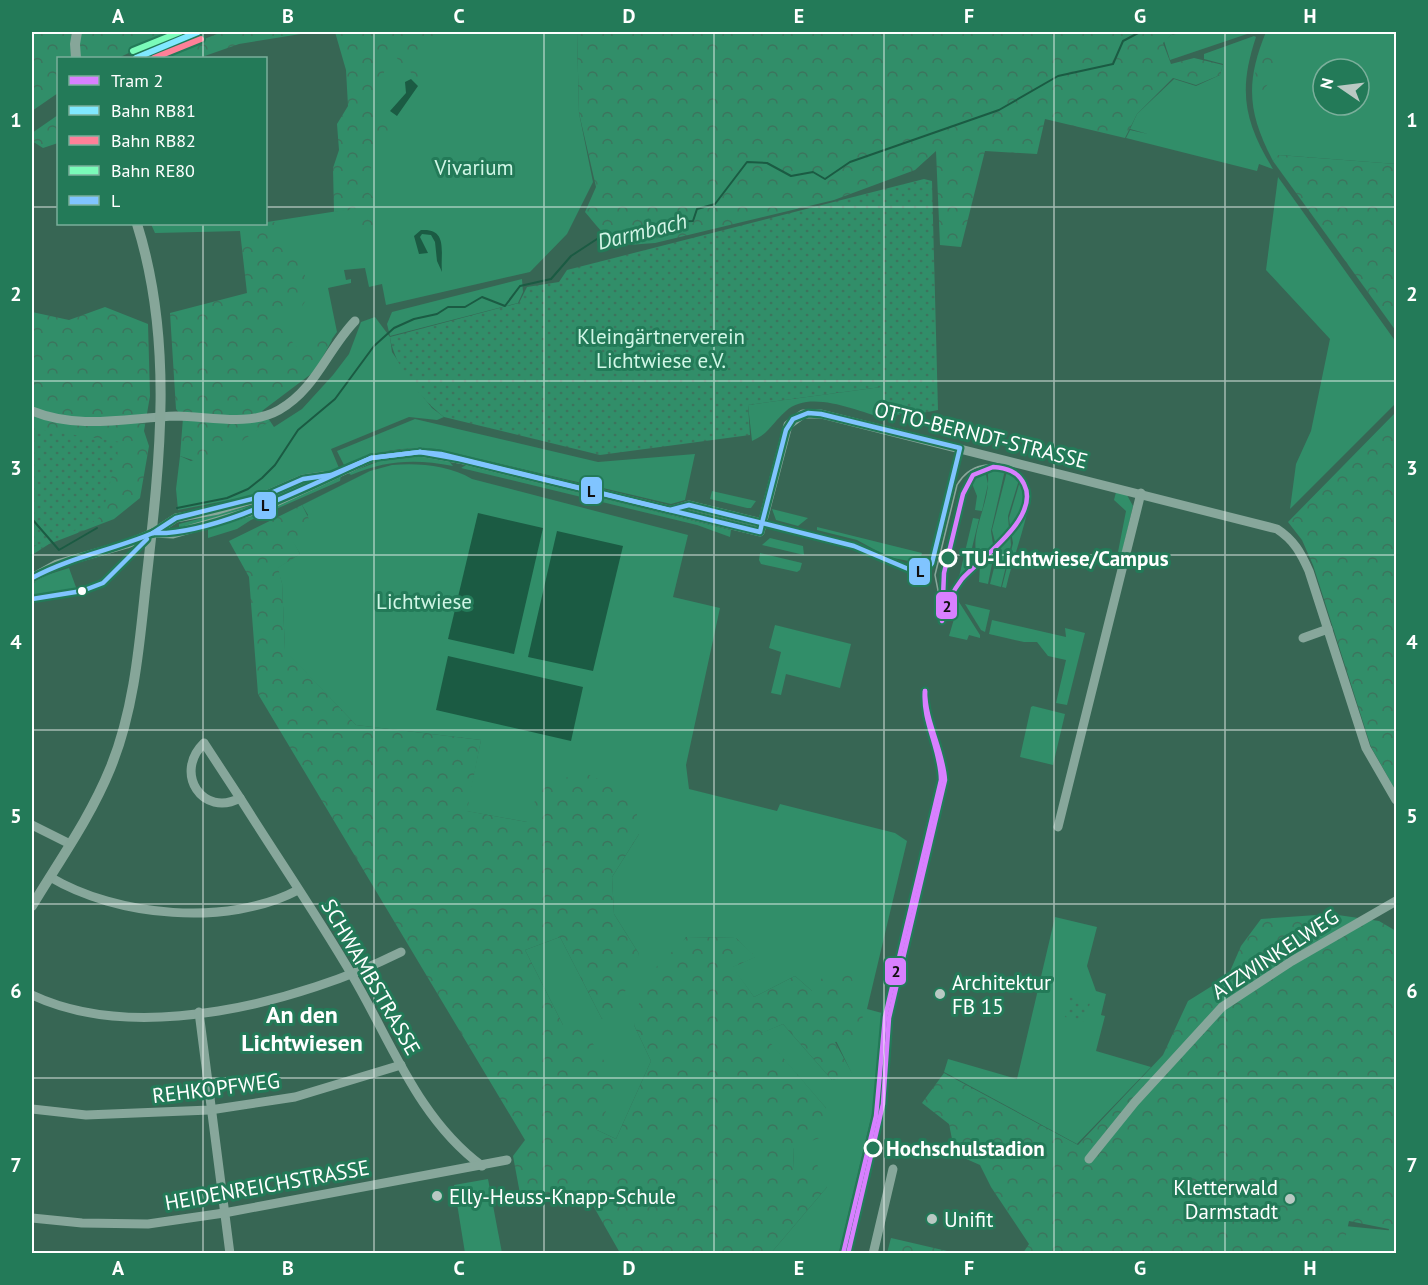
<svg xmlns="http://www.w3.org/2000/svg" width="1428" height="1285" font-family="'PT Sans',sans-serif">
<style>
.green{fill:#318e69;fill-rule:evenodd}
.forest{fill:url(#forest-crowns)}
.garden{fill:url(#garden-dots)}
.water{fill:#1b5b43}
.lines{fill:none;stroke-linecap:round;stroke-linejoin:round}
.stream{stroke:#1b5b43;stroke-width:2}
.minor{stroke:#87a79b;stroke-width:9}
.major{stroke:#86a699;stroke-width:10}
.tram{stroke:#89a79b;stroke-width:1.5}
.bus-1-casing{stroke:#237a58;stroke-width:9}
.bus-1{stroke:#80c4ff;stroke-width:4.5}
.rail-1-casing{stroke:#237a58;stroke-width:10}
.rail-2-casing{stroke:#237a58;stroke-width:10}
.rail-3-casing{stroke:#237a58;stroke-width:10}
.rail-1{stroke:#80e8ff;stroke-width:6}
.rail-2{stroke:#ff8098;stroke-width:6}
.rail-3{stroke:#7afbb9;stroke-width:6}
.tram-1-casing{stroke:#237a58;stroke-width:9}
.tram-1{stroke:#d880ff;stroke-width:4.5}
.grid{fill:none;stroke:#fff;stroke-width:1.5;stroke-opacity:0.55}
.stop-dot{fill:#237a58;stroke:#fff;stroke-width:3}
.bus-dot{fill:#fff;stroke:#237a58;stroke-width:2}
.poi-dot{fill:#b9c9c3;stroke:#237a58;stroke-width:2}
.labels{text-anchor:middle;dominant-baseline:central;stroke-width:6;stroke-linejoin:round;paint-order:stroke}
.park-label{font-size:21px;fill:#d0f6e6;stroke:#237a58}
.street-label{font-size:21px;fill:#fff;stroke:#237a58}
.stop-label{font-size:21px;font-weight:bold;fill:#fff;stroke:#237a58;text-anchor:start}
.poi-label{font-size:21px;fill:#fff;stroke:#237a58;text-anchor:start}
.water-label{font-size:22px;font-style:italic;fill:#d4f5e7;stroke:#237a58}
.quarter-label{font-size:24px;font-weight:bold;fill:#fff;stroke:#237a58}
.line-badge{stroke:#237a58;stroke-width:2}
.pale-badge-label{font-size:16px;text-anchor:middle;font-weight:bold;fill:#111}
.neatline{fill:none;stroke:#fff;stroke-width:2}
.grid-label{font-size:20px;text-anchor:middle;font-weight:bold;fill:#fff}
</style>
<defs>
<pattern id="forest-crowns" width="20" height="18" patternUnits="userSpaceOnUse" patternTransform="scale(1.5)"><rect width="20" height="18" fill="#318e69"/><path d="M2 6a3 3 0 1 1 6 0M12 15a3 3 0 1 1 6 0" fill="none" stroke="#3c745d"/></pattern>
<pattern id="garden-dots" width="8" height="8" patternUnits="userSpaceOnUse" patternTransform="scale(1.5)"><rect width="8" height="8" fill="#318e69"/><path d="M2 2h.1M6 6h.1" fill="none" stroke="#3c745d" stroke-width="1.8" stroke-linecap="round"/></pattern>
</defs>
<rect width="100%" height="100%" fill="#376654"/>
<g class="green">
<polygon points="384,32 577,32 579,113 593,182 567,234 530,272 386,305 382,284 369,287 365,268 344,270 346,280 351,279 351,283 328,288 337,332 312,367 277,367 254,224 351,209"/>
<polygon points="1185,32 1253,32 1170,60 1164,41 1171,35"/>
<path d="M1266,32H1394L1396,34V164L1279,155L1273,161C1248,113 1245,83 1266,32ZM1323,69H1359V105H1323Z"/>
<path d="M1254,36L1256,37C1238,91 1244,121 1273,169L1259,164L1257,171L1126,138L1130,130L1148,134L1130,129L1137,114L1174,79L1196,86L1220,75L1223,64L1204,59V54Z"/>
<polygon points="1278,177 1396,342 1396,403 1290,509 1296,464 1311,431 1330,339 1266,270"/>
<polygon points="522,279 523,292 518,303 390,336 387,324 392,312"/>
<polygon points="375,317 390,337 392,352 417,389 432,408 444,417 437,420 409,417 331,449 339,468 251,496 178,510 176,489 180,456 191,461 247,436 270,421 274,427 302,409 333,375 349,354 361,322"/>
<path d="M881,387L900,415L886,412L884,418C856,411 810,389 786,411C773,422 769,434 752,441L748,405Z"/>
<path d="M415,419L598,462L695,454L685,500L671,504L437,449C403,446 376,451 344,465L337,451Z"/>
<path d="M419,456L449,461L453,466C415,459 387,460 351,475L348,473L380,461Z"/>
<path d="M392,465C419,463 448,465 472,479L688,535L673,597L720,608L686,765L689,789L777,811L780,804L895,833L907,841L867,1009L882,1013L876,1097L839,1253H771L827,1187L794,1169L793,1147L826,1108L761,1033L783,1024L832,1080L852,1074L812,991L795,976L754,997L732,967L755,957L736,938L686,937L634,1025L651,1061L616,1139L597,1130L563,1025L525,950L560,937L602,1019L639,954L614,914L612,877L639,834L527,822L466,811L481,740L356,725L285,651L282,583L277,568L300,554L291,539L308,515L302,505L370,471Z"/>
<polygon points="466,465 731,530 730,537 697,525 461,468"/>
<path d="M996,468L1005,470L991,531L993,544L978,560C967,531 994,500 987,469Z"/>
<polygon points="985,470 988,484 982,511 975,510 977,496 971,481"/>
<polygon points="1007,471 1019,480 1008,516 1009,528 995,542 992,530"/>
<polygon points="341,475 340,481 251,520 237,529 208,538 208,529 271,508"/>
<path d="M1020,481C1030,500 1023,513 1010,526L1009,518Z"/>
<polygon points="300,483 301,486 253,507 179,528 179,524 253,505"/>
<polygon points="712,491 756,501 751,508 747,508 710,499"/>
<polygon points="1116,492 1127,495 1133,506 1122,553 1118,552 1126,511 1114,500"/>
<polygon points="772,509 808,518 798,526 776,520"/>
<path d="M1027,513C1021,539 1012,562 1006,588L1002,587L1013,543L1011,532Z"/>
<polygon points="973,518 979,519 972,548 977,561 961,577 959,577"/>
<polygon points="817,527 922,553 919,563 888,557 857,540 817,530"/>
<polygon points="1010,533 1011,545 1001,587 990,584 997,556 996,548"/>
<polygon points="770,538 803,546 804,555 762,545"/>
<polygon points="995,549 988,584 979,582 980,565"/>
<polygon points="760,553 802,563 800,570 797,572 761,564 759,560"/>
<polygon points="69,568 77,590 32,597 32,585 40,577"/>
<polygon points="959,602 980,635 980,638 969,635 967,640 949,636"/>
<polygon points="965,604 990,610 985,632 981,630"/>
<polygon points="992,620 1066,637 1065,628 1085,633 1067,705 1056,703 1066,660 1048,656 1037,642 1024,642 989,634"/>
<polygon points="775,625 851,644 840,688 786,674 781,695 771,693 781,652 769,648"/>
<polygon points="1033,706 1065,714 1053,765 1020,757 1031,707"/>
<polygon points="1055,917 1097,927 1087,966 1096,991 1106,994 1101,1015 1105,1016 1096,1051 1151,1067 1077,1144 944,1072 948,1059 1017,1079"/>
<polygon points="488,1179 502,1253 465,1253 454,1185"/>
<polygon points="1345,1226 1396,1231 1396,1253 1339,1254"/>
</g>
<g class="forest">
<polygon points="32,32 174,32 118,58 58,58 58,93 32,111"/>
<polygon points="222,32 313,32 239,44 199,58 156,58"/>
<polygon points="335,32 446,32 412,58 428,80 423,85 390,51 376,101 386,118 397,121 399,124 380,146 373,145 371,155 377,157 367,175 362,174 360,188 365,189 376,200 372,230 367,233 360,232 360,221 367,208 365,204 356,205 351,227 347,223 350,210 334,212 333,168 339,150 337,124 348,106 346,70"/>
<path d="M577,32H1185L1171,35L1163,43L1171,64L1194,58L1223,65L1220,75L1196,85L1173,78L1137,114L1125,138L1045,119L1037,154L985,151L961,247L940,245L936,151L915,170L834,200L655,243C610,247 613,245 585,212L596,187L579,113Z"/>
<polygon points="1269,53 1274,58 1273,78 1259,95 1253,88 1257,62"/>
<polygon points="58,115 58,143 43,148 32,141 32,133"/>
<polygon points="1278,155 1396,164 1396,331 1273,161"/>
<polygon points="275,222 276,230 283,229 285,248 294,247 304,253 306,300 301,308 280,307 274,310 274,321 301,352 319,338 315,332 317,327 332,340 315,371 262,411 270,421 208,465 180,456 183,418 176,409 170,313 247,293 240,231 155,233 151,224 249,225"/>
<polygon points="105,307 148,324 150,396 144,431 149,446 140,498 114,519 49,544 32,555 32,312 69,320"/>
<polygon points="1396,412 1396,791 1371,747 1313,565 1302,540 1288,522"/>
<polygon points="302,505 313,527 292,539 300,554 278,568 282,583 285,650 356,725 481,740 467,811 527,822 539,790 581,771 635,796 639,834 612,877 614,914 639,954 619,1008 602,1019 560,937 525,950 563,1025 581,1025 619,1084 597,1130 616,1139 651,1061 634,1025 645,978 687,937 736,938 756,957 733,967 754,997 795,976 812,991 826,973 851,975 864,1022 855,1039 835,1042 853,1075 832,1080 783,1024 762,1033 826,1108 822,1137 793,1148 794,1169 817,1164 827,1187 771,1253 620,1253 591,1202 549,1193 521,1199 513,1156 525,1140 258,694 249,577 229,541"/>
<polygon points="1331,914 1379,921 1396,931 1396,1234 1388,1234 1389,1229 1349,1221 1342,1253 1023,1253 1029,1244 991,1187 980,1165 955,1154 949,1124 922,1103 944,1073 1078,1145 1163,1055 1188,1001 1228,976 1241,946 1261,919"/>
<polygon points="891,1238 947,1251 949,1253 887,1253"/>
</g>
<g class="garden">
<path d="M924,179L932,181L938,410L911,415L885,411L881,387L748,405L750,435L600,455L444,417C421,399 394,366 390,337L519,303L527,287L559,282L567,270Z"/>
<polygon points="32,423 43,430 120,442 103,512 98,519 38,549 36,545 32,546"/>
<polygon points="1070,997 1090,1003 1085,1022 1065,1017"/>
</g>
<g class="water">
<polygon points="411,79 418,86 397,116 390,111 406,93 405,82"/>
<path d="M421,230C449,228 440,253 442,272L437,261L435,242L431,235L422,234L420,237L428,253L419,254L414,236Z"/>
<polygon points="478,513 543,528 514,654 448,639"/>
<polygon points="557,531 623,546 593,671 528,657"/>
<polygon points="448,656 583,687 571,741 436,710"/>
</g>
<g class="lines">
<g class="stream">
<polyline points="177,508 227,498 248,489 262,478 275,465 298,430 335,399 374,346 394,328 414,319 437,314 448,307 465,307 482,297 505,306 520,286 551,279 571,256 600,237 640,235 663,222 693,221 697,209 715,204 747,162 767,163 791,176 813,172 825,179 850,162 999,110 1058,76 1113,64 1123,41 1140,32"/>
<polyline points="32,519 59,550 97,528"/>
</g>
<g class="minor">
<path d="M32,411C79,430 126,418 176,416C208,416 249,427 279,410C316,389 327,350 355,321"/>
<polyline points="672,510 689,505 762,523"/>
<path d="M153,533L173,534L263,508L371,458L420,452L459,459L760,532L788,425L803,414H821L1277,529C1294,540 1301,553 1309,571L1366,748L1396,800"/>
<polyline points="32,578 57,564 127,544 153,533 176,518 218,510 264,496 303,479 323,476"/>
<polyline points="1303,638 1328,629"/>
<path d="M204,743L240,798C203,818 173,773 204,743Z"/>
<path d="M240,798C277,857 317,915 352,975C391,1041 418,1119 482,1166"/>
<polyline points="32,825 70,844"/>
<polyline points="1058,827 1141,493"/>
<path d="M50,877C117,917 228,927 298,890"/>
<path d="M32,995C138,1045 300,1002 401,952"/>
<polyline points="199,1012 230,1254"/>
<polyline points="32,1109 86,1115 210,1110 295,1097 401,1065"/>
<polyline points="1089,1159 1135,1102 1222,1007 1292,961 1396,901"/>
<polyline points="32,1218 82,1223 148,1224 224,1213 507,1160"/>
<polyline points="873,1254 893,1169"/>
</g>
<g class="major">
<polyline points="76,58 75,44 77,32"/>
<path d="M32,906C59,861 90,818 110,769C133,714 139,650 145,592C159,468 175,345 137,224"/>
</g>
<path class="tram" d="M942,611L935,575L957,485C969,464 993,459 1014,472"/>
<g class="bus-1-casing">
<g id="bus-1">
<polygon points="808,413 821,414 960,448 932,563 925,572 913,571 854,546 762,523 786,430 793,419"/>
<polyline points="420,452 441,454 670,510 689,505 762,523"/>
<polyline points="420,452 459,459 760,532 762,523"/>
<polyline points="371,458 420,452"/>
<polyline points="371,458 420,452"/>
<path d="M153,533C214,536 314,483 371,458"/>
<polyline points="153,533 176,518 264,496 303,479 331,475 371,458"/>
<path d="M32,578C70,557 113,550 153,533"/>
<polyline points="32,599 82,591 103,583 147,539"/>
</g>
</g>
<use href="#bus-1" class="bus-1"/>
<g class="rail-1-casing">
<polyline id="rail-1" points="136,58 198,32"/>
</g>
<g class="rail-2-casing">
<polyline id="rail-2" points="154,58 201,39"/>
</g>
<g class="rail-3-casing">
<polyline id="rail-3" points="133,51 180,32"/>
</g>
<use href="#rail-1" class="rail-1"/>
<use href="#rail-2" class="rail-2"/>
<use href="#rail-3" class="rail-3"/>
<g class="tram-1-casing">
<g id="tram-1">
<path d="M993,467C1006,468 1018,471 1024,484C1041,517 982,557 962,579C952,592 946,605 942,621L944,573L963,494L973,475Z"/>
<path d="M843,1254L876,1116L885,1017L941,780C941,750 922,721 925,691"/>
<path d="M848,1254L883,1104L889,1018L945,780C943,749 925,722 925,691"/>
</g>
</g>
<use href="#tram-1" class="tram-1"/>
</g>
<path class="grid" d="M203,32V58M374,32V1254M544,32V1254M714,32V1254M884,32V1254M1054,32V1254M1225,32V1254M32,207H58M266,207H1396M203,224V1254M32,381H1396M32,555H1396M32,730H1396M32,904H1396M32,1078H1396"/>
<g class="stop-dot">
<circle cx="948" cy="558" r="8"/>
<circle cx="873" cy="1148" r="8"/>
</g>
<circle class="bus-dot" cx="82" cy="591" r="5"/>
<g class="poi-dot">
<circle cx="940" cy="994" r="6"/>
<circle cx="437" cy="1196" r="6"/>
<circle cx="1290" cy="1199" r="6"/>
<circle cx="932" cy="1219" r="6"/>
</g>
<g class="labels">
<g class="park-label">
<text x="474" y="167">Vivarium</text>
<text x="661" y="336">Kleingärtnerverein<tspan x="661" dy="24">Lichtwiese e.V.</tspan></text>
<text x="424" y="601">Lichtwiese</text>
</g>
<g class="street-label">
<text transform="translate(981 435) rotate(14)">OTTO-BERNDT-STRASSE</text>
<text transform="translate(1275 954) rotate(-33)">ATZWINKELWEG</text>
<text transform="translate(371 977) rotate(60)">SCHWAMBSTRASSE</text>
<text transform="translate(216 1088) rotate(-7)">REHKOPFWEG</text>
<text transform="translate(267 1185) rotate(-10)">HEIDENREICHSTRASSE</text>
</g>
<g class="stop-label">
<text x="962" y="558">TU-Lichtwiese/Campus</text>
<text x="886" y="1148">Hochschulstadion</text>
</g>
<g class="poi-label">
<text x="952" y="982">Architektur<tspan x="952" dy="24">FB 15</tspan></text>
<text x="1278" y="1187" text-anchor="end">Kletterwald<tspan x="1278" dy="24">Darmstadt</tspan></text>
<text x="449" y="1196">Elly-Heuss-Knapp-Schule</text>
<text x="944" y="1219">Unifit</text>
</g>
<g class="water-label">
<text transform="translate(642 231) rotate(-14)">Darmbach</text>
</g>
<g class="quarter-label">
<text x="302" y="1014">An den<tspan x="302" dy="28">Lichtwiesen</tspan></text>
</g>
</g>
<g class="line-badge">
<rect x="580" y="476" width="23" height="29" rx="6" fill="#80c4ff"/>
<rect x="253" y="491" width="24" height="29" rx="6" fill="#80c4ff"/>
<rect x="908" y="557" width="23" height="29" rx="6" fill="#80c4ff"/>
<rect x="935" y="591" width="23" height="29" rx="6" fill="#d880ff"/>
<rect x="884" y="957" width="23" height="29" rx="6" fill="#d880ff"/>
</g>
<g class="pale-badge-label">
<text x="591" y="497">L</text>
<text x="265" y="511">L</text>
<text x="920" y="577">L</text>
<text x="947" y="612">2</text>
<text x="896" y="977">2</text>
</g>
<rect width="1428" height="1285" fill="none" stroke="#237a58" stroke-width="66"/>
<rect x="57" y="57" width="210" height="168" fill="#237a58" stroke="#7baf9b" stroke-width="1.5"/>
<rect x="69" y="76" width="30" height="9" fill="#d880ff" stroke="#7baf9b" stroke-width="1.5"/>
<text x="111" y="87" font-size="18" fill="#ffffff">Tram 2</text>
<rect x="69" y="106" width="30" height="9" fill="#80e8ff" stroke="#7baf9b" stroke-width="1.5"/>
<text x="111" y="117" font-size="18" fill="#ffffff">Bahn RB81</text>
<rect x="69" y="136" width="30" height="9" fill="#ff8098" stroke="#7baf9b" stroke-width="1.5"/>
<text x="111" y="147" font-size="18" fill="#ffffff">Bahn RB82</text>
<rect x="69" y="166" width="30" height="9" fill="#7afbb9" stroke="#7baf9b" stroke-width="1.5"/>
<text x="111" y="177" font-size="18" fill="#ffffff">Bahn RE80</text>
<rect x="69" y="196" width="30" height="9" fill="#80c4ff" stroke="#7baf9b" stroke-width="1.5"/>
<text x="111" y="207" font-size="18" fill="#ffffff">L</text>
<g transform="translate(1341 87) rotate(284)"><circle r="28" fill="#237a58" stroke="#7baf9b" stroke-width="1.5"/>
<path d="M0-4.5L10 22L0 15L-10 22Z" fill="#b9c9c3"/>
<text y="-9" font-size="16" font-weight="bold" text-anchor="middle" fill="#ffffff">N</text>
</g>
<rect x="33" y="33" width="1362" height="1219" class="neatline"/>
<g class="grid-label">
<text x="118" y="23">A</text>
<text x="288" y="23">B</text>
<text x="459" y="23">C</text>
<text x="629" y="23">D</text>
<text x="799" y="23">E</text>
<text x="969" y="23">F</text>
<text x="1140" y="23">G</text>
<text x="1310" y="23">H</text>
<text x="16" y="127">1</text>
<text x="1412" y="127">1</text>
<text x="16" y="301">2</text>
<text x="1412" y="301">2</text>
<text x="16" y="475">3</text>
<text x="1412" y="475">3</text>
<text x="16" y="649">4</text>
<text x="1412" y="649">4</text>
<text x="16" y="823">5</text>
<text x="1412" y="823">5</text>
<text x="16" y="998">6</text>
<text x="1412" y="998">6</text>
<text x="16" y="1172">7</text>
<text x="1412" y="1172">7</text>
<text x="118" y="1275">A</text>
<text x="288" y="1275">B</text>
<text x="459" y="1275">C</text>
<text x="629" y="1275">D</text>
<text x="799" y="1275">E</text>
<text x="969" y="1275">F</text>
<text x="1140" y="1275">G</text>
<text x="1310" y="1275">H</text>
</g>
</svg>
